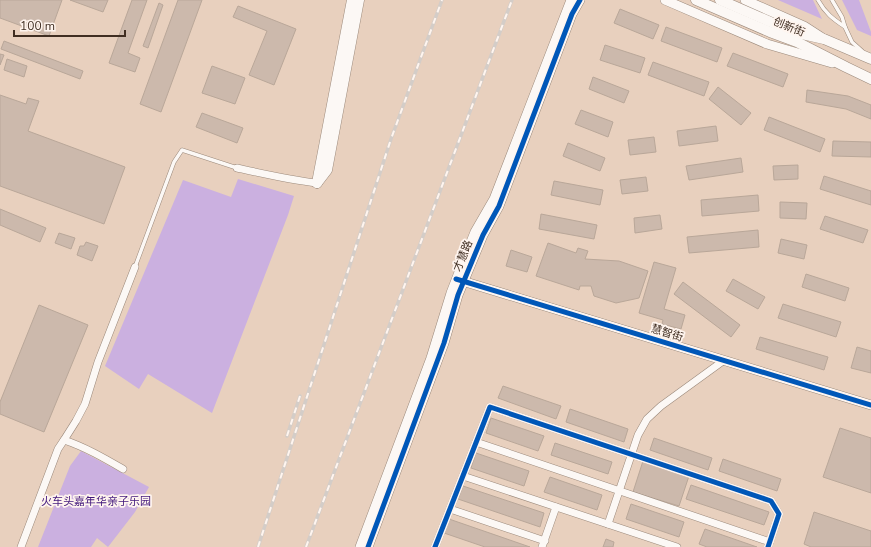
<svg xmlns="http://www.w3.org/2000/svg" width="871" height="547" font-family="'Nunito Sans','Noto Sans SC',sans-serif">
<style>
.green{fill:#cbb0e0}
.building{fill:#ccb9ac;stroke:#b9a799}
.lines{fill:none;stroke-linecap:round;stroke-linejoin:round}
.service-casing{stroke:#9b897b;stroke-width:4.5}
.minor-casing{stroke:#9b897b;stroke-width:8}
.tertiary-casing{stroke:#9b897b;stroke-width:10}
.secondary-casing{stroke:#9b897b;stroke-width:11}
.service{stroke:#fcf8f5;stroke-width:3.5}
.minor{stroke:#fcf8f5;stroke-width:7}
.tertiary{stroke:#fcf8f5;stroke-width:9}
.secondary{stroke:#fcf8f5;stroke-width:10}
.rail-casing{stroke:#d4cdc8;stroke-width:3.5}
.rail{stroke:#fff5ef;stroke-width:2;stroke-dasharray:6;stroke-linecap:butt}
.cycleway-casing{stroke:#fff5ef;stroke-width:8}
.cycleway{stroke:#0057b8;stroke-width:5}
.labels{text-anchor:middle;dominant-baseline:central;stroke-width:3.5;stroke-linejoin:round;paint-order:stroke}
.street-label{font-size:11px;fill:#402e22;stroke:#fff5ef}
.park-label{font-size:11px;fill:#41167b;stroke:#fff5ef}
</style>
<rect width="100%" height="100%" fill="#e8d0be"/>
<g class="green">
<polygon points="778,0 813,0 822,19"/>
<polygon points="842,0 859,0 871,32 871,36 857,30"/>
<polygon points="238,179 294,196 288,215 212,413 148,374 139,389 105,366 183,180 231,197"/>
<polygon points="81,451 149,487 135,512 108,547 97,538 91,547 38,547 70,466"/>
</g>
<g class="building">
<polygon points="0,0 62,0 49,36 0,18"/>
<polygon points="70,0 108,0 103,12"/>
<polygon points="132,0 147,0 128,53 140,58 135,72 109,63"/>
<polygon points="178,0 202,0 161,112 140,104"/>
<polygon points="159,3 163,5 148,48 143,46"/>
<polygon points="238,6 296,29 274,85 249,75 267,31 233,17"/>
<polygon points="620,9 659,25 653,39 614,23"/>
<polygon points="666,27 722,48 717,62 661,41"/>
<polygon points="4,41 83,71 80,79 1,49"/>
<polygon points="605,45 645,58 640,73 600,60"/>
<polygon points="733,53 788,74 783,87 727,66"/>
<polygon points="0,54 4,55 0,65"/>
<polygon points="7,59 27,66 24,77 4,70"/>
<polygon points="653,62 709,82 704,96 648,75"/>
<polygon points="212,66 245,78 235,104 202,93"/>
<polygon points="593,77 629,91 624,103 589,89"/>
<polygon points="718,87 751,113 741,125 709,99"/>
<polygon points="807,90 848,96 871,105 871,119 846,109 806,102"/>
<polygon points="0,95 26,104 28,98 39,101 28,131 125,167 104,224 0,186"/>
<polygon points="581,110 613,122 608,137 575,124"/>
<polygon points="202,113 243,128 237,143 196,127"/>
<polygon points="769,117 825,139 820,152 764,130"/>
<polygon points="716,126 718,141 679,146 677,131"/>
<polygon points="654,137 656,152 630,155 628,140"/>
<polygon points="833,141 871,142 871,157 832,156"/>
<polygon points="568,143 605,158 600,171 563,156"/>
<polygon points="741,158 743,172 689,180 686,166"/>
<polygon points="798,165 798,179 774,180 773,166"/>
<polygon points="824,176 871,191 871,205 820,189"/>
<polygon points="646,177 648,191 622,194 620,180"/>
<polygon points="554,181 603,190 600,205 551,195"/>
<polygon points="758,195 759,211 702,216 701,200"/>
<polygon points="780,202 807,203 806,219 780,218"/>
<polygon points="0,209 46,228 40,242 0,225"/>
<polygon points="541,214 597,225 594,239 539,229"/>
<polygon points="660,215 662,229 635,233 634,218"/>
<polygon points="825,216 868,230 863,243 820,229"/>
<polygon points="758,230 759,247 689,253 687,237"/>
<polygon points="59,233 75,238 71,249 55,243"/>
<polygon points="781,239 807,245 804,259 778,253"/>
<polygon points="86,242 98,246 92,261 77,255 80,246 84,246"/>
<polygon points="548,243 576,253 578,248 588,251 585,259 619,261 648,271 639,298 616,303 594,296 591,286 580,286 579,290 536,276"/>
<polygon points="511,250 532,257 527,272 506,266"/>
<polygon points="654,262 676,268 664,309 685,315 681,329 662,324 663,320 639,313"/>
<polygon points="806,274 849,288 845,301 802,287"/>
<polygon points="733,279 765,297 758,309 726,291"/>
<polygon points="683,282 740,325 731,337 674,294"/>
<polygon points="783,304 841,322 836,337 778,318"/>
<polygon points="39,305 88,325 44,432 0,414 0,402"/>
<polygon points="760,337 828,357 824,370 756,349"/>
<polygon points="857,347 871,351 871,373 851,368"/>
<polygon points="503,386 561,406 556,419 498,398"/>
<polygon points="570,409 628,429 624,442 566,422"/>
<polygon points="491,418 544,436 538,451 486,433"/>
<polygon points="840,428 871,438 871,493 823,477"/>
<polygon points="654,438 712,458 708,470 650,450"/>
<polygon points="555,443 612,462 608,474 551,455"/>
<polygon points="476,453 529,471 524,486 471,468"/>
<polygon points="723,459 781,479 777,491 719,471"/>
<polygon points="643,461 689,476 679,506 633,492"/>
<polygon points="550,477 602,495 597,510 544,492"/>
<polygon points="691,485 769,512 764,525 686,499"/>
<polygon points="463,486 544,513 540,527 458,499"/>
<polygon points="631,504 684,522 679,537 626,519"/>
<polygon points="814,512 871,531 871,547 811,547 804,544"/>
<polygon points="449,519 530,547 485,547 444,533"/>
<polygon points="705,529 757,547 707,547 699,544"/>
<polygon points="606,539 614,542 613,547 603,547"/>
</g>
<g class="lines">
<g class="service-casing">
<g id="service">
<path d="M818,0C825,13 833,19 845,27"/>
<polyline points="832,0 842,17 845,27 852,42 862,51"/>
<polyline points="135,267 174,162 182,150 237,168"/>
</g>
</g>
<g class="minor-casing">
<g id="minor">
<path d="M237,168C264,174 290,180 317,183"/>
<polyline points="64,440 76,421 85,404 98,362 135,267"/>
<polyline points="476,442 770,542"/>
<polyline points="463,476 677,547"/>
<polyline points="450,509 545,541"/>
<polyline points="608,524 638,435 647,419 661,406 723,361"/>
<path d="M21,547L58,449L64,440C85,447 104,458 123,469"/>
<polyline points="435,547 490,407 771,501 779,514 768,547"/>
<polyline points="542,547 556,507"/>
</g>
</g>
<g class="tertiary-casing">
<g id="tertiary">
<polyline points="665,0 767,44 832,63"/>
<polyline points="745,0 804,26 821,37"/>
<polyline points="459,280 871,405"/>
<polyline points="360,547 431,358 451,293 465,257 475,232 494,199 571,0"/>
<polyline points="368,547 444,343 458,295 483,235 499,206 572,14 580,0"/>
</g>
</g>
<g class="secondary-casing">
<g id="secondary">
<polyline points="696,0 770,32 797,42 846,67 871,79"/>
<polyline points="720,0 773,23 802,34 824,39 871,59"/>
<polyline points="317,183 327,170 359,0"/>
<polyline points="317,183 352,0"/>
</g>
</g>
<use href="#service" class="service"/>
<use href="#minor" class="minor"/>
<use href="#tertiary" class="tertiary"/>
<use href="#secondary" class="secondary"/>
<g class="rail-casing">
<g id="rail">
<polyline points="287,436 300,396"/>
<polyline points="258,547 391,139 442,0"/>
<polyline points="306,547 512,0"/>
</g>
</g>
<use href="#rail" class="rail"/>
<g class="cycleway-casing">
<g id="cycleway">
<polyline points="456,279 871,405"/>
<polyline points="368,547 444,343 458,295 483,235 499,206 572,14 580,0"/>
<polyline points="435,547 490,407 771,501 779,514 768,547"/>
</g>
</g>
<use href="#cycleway" class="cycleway"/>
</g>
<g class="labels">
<g class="street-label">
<text transform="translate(789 27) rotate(22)">创新街</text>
<text transform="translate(463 256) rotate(-68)">才慧路</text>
<text transform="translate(667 333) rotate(17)">慧智街</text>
</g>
<g class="park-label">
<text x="96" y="501">火车头嘉年华亲子乐园</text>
</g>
</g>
<path d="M14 30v6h111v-6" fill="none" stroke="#402e22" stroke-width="2"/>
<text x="20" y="30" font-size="12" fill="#402e22" stroke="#fff5ef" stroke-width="3" paint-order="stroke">100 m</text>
</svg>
